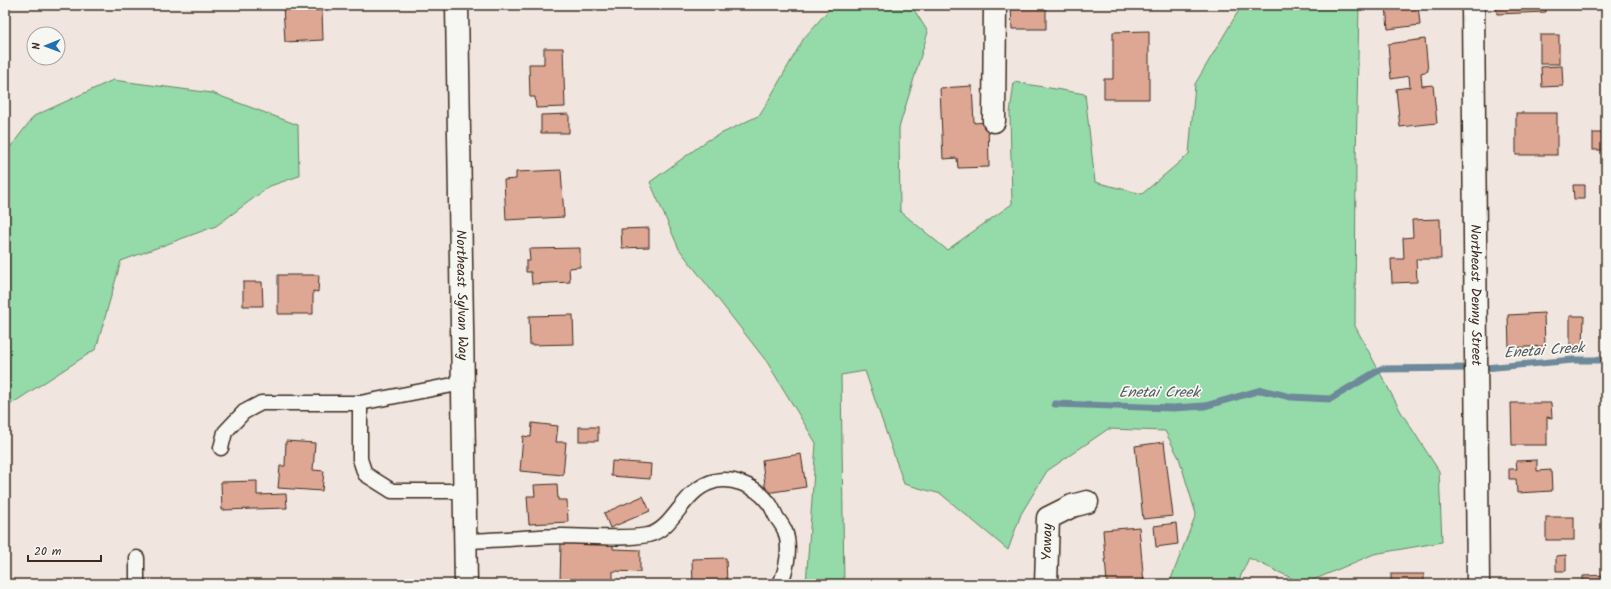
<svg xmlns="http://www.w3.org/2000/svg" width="1611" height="589" font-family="Kalam,sans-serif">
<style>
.green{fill:#94dba9;stroke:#688264}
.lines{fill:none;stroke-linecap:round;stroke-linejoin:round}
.stream{stroke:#6d899a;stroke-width:7}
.building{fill:#dea794;stroke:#3b2a1e}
.lane-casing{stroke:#3b2a1e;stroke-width:17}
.street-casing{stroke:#3b2a1e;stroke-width:25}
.secondary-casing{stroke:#3b2a1e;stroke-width:25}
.lane{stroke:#f6f6f2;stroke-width:14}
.street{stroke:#f6f6f2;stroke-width:22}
.secondary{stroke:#f6f6f2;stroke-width:22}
.labels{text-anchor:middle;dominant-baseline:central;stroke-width:3.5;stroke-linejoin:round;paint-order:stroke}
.street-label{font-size:14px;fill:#3b2a1e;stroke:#f6f6f2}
.water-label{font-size:15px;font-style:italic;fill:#54595c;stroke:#f6f6f2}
</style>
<rect width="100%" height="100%" fill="#f1e6df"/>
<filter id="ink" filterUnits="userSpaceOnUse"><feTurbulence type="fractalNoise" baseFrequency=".025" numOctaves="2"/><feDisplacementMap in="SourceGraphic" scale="8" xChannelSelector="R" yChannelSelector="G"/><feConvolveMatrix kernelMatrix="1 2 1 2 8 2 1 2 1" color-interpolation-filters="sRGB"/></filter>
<g filter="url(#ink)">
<g class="green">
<polygon points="833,5 911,5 928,32 899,128 900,211 947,250 1012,204 1010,113 1014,82 1085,94 1095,182 1142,194 1189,154 1195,84 1242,5 1359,5 1356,159 1355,326 1401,412 1439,471 1442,542 1374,554 1304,584 1249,558 1237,584 1169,584 1196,514 1179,458 1165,431 1108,429 1047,471 1021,514 1008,550 941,494 904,484 865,371 841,375 844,584 806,584 816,443 767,362 679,249 650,182 708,140 760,115 804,38"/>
<polygon points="113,80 212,93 298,125 299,176 270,186 216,226 121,261 96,349 5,408 5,154 34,116"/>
</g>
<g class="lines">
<g class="stream">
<polyline points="1485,368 1573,360 1606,360"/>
<polyline points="1055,404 1173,408 1205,406 1261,390 1291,397 1330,399 1381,369 1469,368"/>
</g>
</g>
<g class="building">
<polygon points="283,5 305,5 305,11 322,10 323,40 285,42"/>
<polygon points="1011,5 1046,5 1046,29 1012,29"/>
<polygon points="1386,5 1418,5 1420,25 1388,29"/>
<polygon points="1496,5 1546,5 1546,12 1497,14"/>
<polygon points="1149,31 1149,99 1104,99 1104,79 1113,79 1113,32"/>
<rect x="1540" y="35" width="19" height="29"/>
<polygon points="1425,39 1428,71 1421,73 1422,86 1433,85 1437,123 1400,127 1396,89 1410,87 1409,76 1391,79 1388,44"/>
<polygon points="544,48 563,48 565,107 536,108 535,97 530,97 529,64 544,64"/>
<polygon points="1562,66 1563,86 1542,87 1541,67"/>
<polygon points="972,86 974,123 988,122 989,167 958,168 957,158 943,159 940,88"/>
<rect x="1516" y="113" width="41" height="42"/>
<polygon points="569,114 569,133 541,133 541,115"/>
<rect x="1593" y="133" width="13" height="17"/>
<polygon points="561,170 564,217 506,220 504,180 516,179 516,172"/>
<polygon points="1573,185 1585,185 1585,199 1574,199"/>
<polygon points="1440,219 1441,259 1416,259 1417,282 1392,283 1391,259 1404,259 1403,238 1413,237 1412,220"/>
<polygon points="649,228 649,247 622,248 621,229"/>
<polygon points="580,248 580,267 569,268 570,282 532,284 531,272 526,272 526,261 530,261 529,249"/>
<polygon points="278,275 319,275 318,292 313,291 313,314 278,314"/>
<polygon points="243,282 262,282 263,306 243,306"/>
<polygon points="1544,313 1545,346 1509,348 1508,315"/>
<polygon points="573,315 574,344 530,345 529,316"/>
<polygon points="1570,316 1584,316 1583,346 1570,346"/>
<polygon points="1511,403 1551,403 1552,418 1547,417 1547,445 1512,445"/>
<polygon points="532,423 558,426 556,442 566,442 563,475 520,471 523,436 531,437"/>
<rect x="579" y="427" width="19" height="14"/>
<polygon points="286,441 315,443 313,470 324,471 322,491 278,488 280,466 285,466"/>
<polygon points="1164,442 1173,516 1143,519 1135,446"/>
<polygon points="801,454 806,487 766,493 762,460"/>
<polygon points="1537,460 1537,471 1551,470 1552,491 1517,493 1516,479 1509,479 1509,469 1517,469 1516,461"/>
<polygon points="612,461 651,464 650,479 611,476"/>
<polygon points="257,481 257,495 286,494 287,508 222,510 221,482"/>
<polygon points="557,484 558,500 567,500 568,522 529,524 527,496 535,496 534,485"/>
<polygon points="643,496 650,511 610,528 604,513"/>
<rect x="1546" y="517" width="28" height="23"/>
<polygon points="1176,523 1178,544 1156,547 1154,526"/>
<polygon points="1139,527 1144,584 1107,584 1103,530"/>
<polygon points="561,542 613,543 613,549 640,550 640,572 613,571 613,584 560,584"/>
<polygon points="1566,555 1566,571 1556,571 1556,556"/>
<polygon points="726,558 727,584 693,584 692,559"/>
<rect x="1391" y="574" width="33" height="10"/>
<polygon points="1606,575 1606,584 1583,584 1583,576"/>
</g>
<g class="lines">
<g class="lane-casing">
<g id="lane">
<polyline points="360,403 360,459 365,474 392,491 465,491"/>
<polyline points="221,448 225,432 244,412 261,403 360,403 463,383"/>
<path d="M465,541C498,540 530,537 562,536C590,536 620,540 648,535C673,530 682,493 709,483C729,475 755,485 768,502C772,506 774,513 777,518C780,522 783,526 785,531C791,547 787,569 780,584"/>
<polyline points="137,558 137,584"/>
</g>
</g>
<g class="street-casing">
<g id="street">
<path id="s1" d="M1473,5L1478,584"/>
<polyline points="994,121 995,5"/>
<path id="s2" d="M1046,584L1048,518L1072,506L1087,502"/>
</g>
</g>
<g class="secondary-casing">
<g id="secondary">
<path id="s3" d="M457,5L466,584"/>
</g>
</g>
<use href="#lane" class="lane"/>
<use href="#street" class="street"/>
<use href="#secondary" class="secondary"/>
</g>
</g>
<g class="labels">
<g class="street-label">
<text stroke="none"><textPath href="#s3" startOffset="290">Northeast Sylvan Way</textPath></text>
<text stroke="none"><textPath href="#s1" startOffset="290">Northeast Denny Street</textPath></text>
<text stroke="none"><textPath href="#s2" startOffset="42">Yaway</textPath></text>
</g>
<g class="water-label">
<text transform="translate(1544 351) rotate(-4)">Enetai Creek</text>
<text x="1159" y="393">Enetai Creek</text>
</g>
</g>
<rect width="1611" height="589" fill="none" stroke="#f6f6f2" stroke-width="20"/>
<rect x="10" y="10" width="1591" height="569" fill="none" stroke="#3b2a1e" stroke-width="1.5" filter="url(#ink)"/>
<g transform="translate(46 46) rotate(269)"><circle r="19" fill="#f6f6f2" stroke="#aba49d"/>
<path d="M0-3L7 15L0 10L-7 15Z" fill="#1f6fb2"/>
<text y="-6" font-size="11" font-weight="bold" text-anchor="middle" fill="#3b2a1e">N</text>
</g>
<path d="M28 555v6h73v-6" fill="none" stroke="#3b2a1e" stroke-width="2"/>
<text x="34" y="555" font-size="12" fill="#3b2a1e" stroke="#f6f6f2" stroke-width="3" paint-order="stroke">20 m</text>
</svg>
